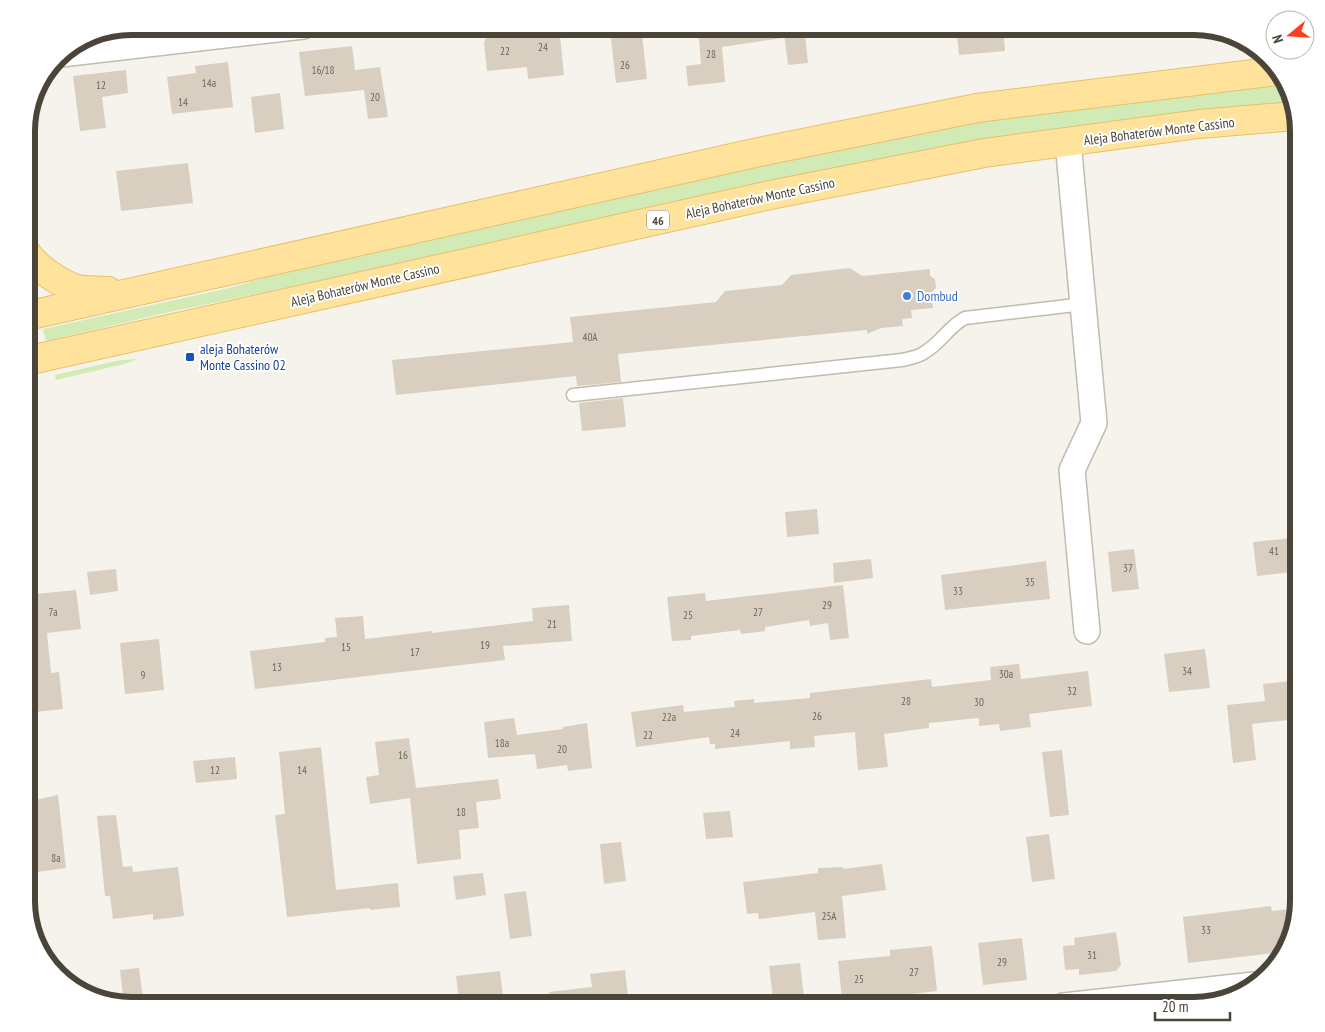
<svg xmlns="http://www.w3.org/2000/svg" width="1325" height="1032" font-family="'PT Sans Narrow',sans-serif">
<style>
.green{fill:#d2eab5}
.building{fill:#d8cfc1}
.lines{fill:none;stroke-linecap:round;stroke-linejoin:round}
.lane-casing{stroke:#c2bbae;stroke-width:15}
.street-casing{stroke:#c2bbae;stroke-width:28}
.primary-casing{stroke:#e6c16a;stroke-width:30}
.lane{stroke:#fff;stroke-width:12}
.street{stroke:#fff;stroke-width:25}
.primary{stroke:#ffe39c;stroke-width:28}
.shop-dot{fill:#3f7fe0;stroke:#fff;stroke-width:2}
.transit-dot{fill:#1a4fb4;stroke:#fff;stroke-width:2}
.labels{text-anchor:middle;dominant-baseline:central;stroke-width:4;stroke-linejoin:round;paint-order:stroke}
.number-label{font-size:11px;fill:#6e675b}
.shield{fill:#fff;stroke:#817c74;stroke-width:1}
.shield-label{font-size:12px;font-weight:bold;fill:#4b4439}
.street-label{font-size:14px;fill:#4b4439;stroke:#fff}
.shop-label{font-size:14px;fill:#366cbe;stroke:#fff;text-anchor:start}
.transit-label{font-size:14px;fill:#164399;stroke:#fff;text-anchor:start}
.rim{fill:none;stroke:#4b4439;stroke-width:6}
</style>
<rect width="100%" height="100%" fill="#f6f3ec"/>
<g class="green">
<polygon points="1287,84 1292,102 1050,129 917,151 362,272 174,311 46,341 43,329 229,288 295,269 850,145 1018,115"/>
<polygon points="138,359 124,364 56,380 55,375 121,360"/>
</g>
<g class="building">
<polygon points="529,26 559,26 564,75 528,79 527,67 487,71 484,43 490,30"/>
<polygon points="698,26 782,26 783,38 722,47 725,82 688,86 686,66 701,64"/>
<polygon points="783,26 804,26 808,63 788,65"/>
<polygon points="956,26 1003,26 1005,51 959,55"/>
<polygon points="642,35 647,79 616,83 611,38"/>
<polygon points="352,46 355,70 380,67 388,117 368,119 364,90 305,96 299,52"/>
<polygon points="228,62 233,107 172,114 167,77 196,73 195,66"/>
<polygon points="126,70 128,93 102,97 106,128 80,131 73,76"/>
<polygon points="280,93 284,129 255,133 251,97"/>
<polygon points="188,163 193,203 121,211 116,171"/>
<polygon points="850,268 862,276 930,269 930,276 935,279 936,288 932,292 933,308 911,310 912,318 902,319 903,326 881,328 867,334 867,330 618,354 621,382 577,386 576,376 396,395 392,360 573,342 570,317 716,302 725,291 782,285 791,275"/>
<polygon points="623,398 626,427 582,431 579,403"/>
<polygon points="817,509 819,534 787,537 785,512"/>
<polygon points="1293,538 1295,559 1290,560 1292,572 1257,576 1253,542"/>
<polygon points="1134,549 1139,589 1112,592 1108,552"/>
<polygon points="871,559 873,578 834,583 833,563"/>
<polygon points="1046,561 1050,599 945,610 941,575"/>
<polygon points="116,569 118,591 90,595 87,572"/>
<polygon points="843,585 849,638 830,640 828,623 810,626 809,620 765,627 765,631 741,634 740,630 691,636 691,640 672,641 667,597 705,593 706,601"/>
<polygon points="76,590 81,629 47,633 51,673 59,672 63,709 26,713 26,595"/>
<polygon points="569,605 572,641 503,646 505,660 255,689 250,651 325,642 325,638 337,637 335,618 363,616 365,639 432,631 432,633 533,621 532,608"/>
<polygon points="159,639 164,690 125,694 120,643"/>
<polygon points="1205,649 1210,688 1169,692 1164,654"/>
<polygon points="1019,664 1021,679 1088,671 1092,706 1029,714 1031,727 1000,731 999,724 979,726 979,718 929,723 929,728 884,734 888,767 858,770 855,732 814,736 815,747 790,749 790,741 715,749 715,744 710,744 709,737 636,747 631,712 683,705 684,712 735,707 734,701 754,699 754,703 810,698 810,693 931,679 932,687 991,680 990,667"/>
<polygon points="1299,680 1299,719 1252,724 1256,760 1233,763 1227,705 1265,701 1263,684"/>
<polygon points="514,718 517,735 563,729 563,727 587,723 592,768 568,771 567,765 537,769 535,754 488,758 484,722"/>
<polygon points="409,738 416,788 498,779 501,799 476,802 479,828 459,830 461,859 417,864 410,798 370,804 366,777 379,775 375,742"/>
<polygon points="321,747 336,890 398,883 400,907 370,910 370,908 287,917 275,815 285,814 279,752"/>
<polygon points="1062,750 1069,815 1050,817 1042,752"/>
<polygon points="235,757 237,779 196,783 193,761"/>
<polygon points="58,795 66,868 37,872 34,847 28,848 26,802"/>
<polygon points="730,811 733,837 706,839 703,813"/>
<polygon points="116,815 123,867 132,866 133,872 178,867 184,916 153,920 153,914 113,919 110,896 105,896 97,816"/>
<polygon points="1049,834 1055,879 1032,882 1026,837"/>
<polygon points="621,842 626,881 604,884 600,844"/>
<polygon points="882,864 886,890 842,896 846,938 818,940 815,912 759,919 758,913 747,914 743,882 818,873 818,868 843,867 843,869"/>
<polygon points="483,873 486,895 456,900 453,876"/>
<polygon points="526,891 532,936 510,939 504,894"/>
<polygon points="1271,906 1272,911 1298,908 1293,935 1283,952 1188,963 1183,917"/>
<polygon points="1116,932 1121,965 1116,971 1079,975 1079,969 1065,970 1063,946 1075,945 1074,938"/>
<polygon points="1022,938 1027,980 983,985 978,943"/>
<polygon points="932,946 937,991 895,996 894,994 842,999 838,961 890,956 890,950"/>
<polygon points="800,963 805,1006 774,1006 769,966"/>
<polygon points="139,968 144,1006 124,1004 120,970"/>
<polygon points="625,970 629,1006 550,1006 549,992 592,987 590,974"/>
<polygon points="500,971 504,1006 460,1006 456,976"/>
</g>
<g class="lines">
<g class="lane-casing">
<path id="lane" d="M573,395L902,360C910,358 919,357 925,352C941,343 949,326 965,318L1084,304"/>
</g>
<g class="street-casing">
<g id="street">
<polyline points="61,54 303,26"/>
<polyline points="1068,142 1094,423 1072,470 1087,631"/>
<polyline points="1064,1006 1254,985"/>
</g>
</g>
<g class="primary-casing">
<g id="primary">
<path d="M26,252C35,267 61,284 77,289C86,291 99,290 108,291"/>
<polyline points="26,316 759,152 977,108 1277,71"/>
<polyline points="26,361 770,195 984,153 1199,124 1295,116"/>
</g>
</g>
<use href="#lane" class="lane"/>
<use href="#street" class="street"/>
<use href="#primary" class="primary"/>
</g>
<circle class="shop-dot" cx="907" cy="296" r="5"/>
<rect class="transit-dot" x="185" y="352" width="10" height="10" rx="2.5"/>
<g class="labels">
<g class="number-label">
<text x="543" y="47">24</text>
<text x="505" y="51">22</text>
<text x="711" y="54">28</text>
<text x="625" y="65">26</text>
<text x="323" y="70">16/18</text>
<text x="209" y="83">14a</text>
<text x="101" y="85">12</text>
<text x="375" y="97">20</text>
<text x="183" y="102">14</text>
<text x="590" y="337">40A</text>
<text x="1274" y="551">41</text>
<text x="1128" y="568">37</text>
<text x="1030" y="582">35</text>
<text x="958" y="591">33</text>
<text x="827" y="605">29</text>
<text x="53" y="612">7a</text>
<text x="758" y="612">27</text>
<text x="688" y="615">25</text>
<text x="552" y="624">21</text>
<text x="485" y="645">19</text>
<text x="346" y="647">15</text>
<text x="415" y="652">17</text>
<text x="277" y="667">13</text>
<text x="1187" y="671">34</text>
<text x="1006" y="674">30a</text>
<text x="143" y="675">9</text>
<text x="1072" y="691">32</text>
<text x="906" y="701">28</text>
<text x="979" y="702">30</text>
<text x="817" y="716">26</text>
<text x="669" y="717">22a</text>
<text x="735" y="733">24</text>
<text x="648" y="735">22</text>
<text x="502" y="743">18a</text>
<text x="562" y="749">20</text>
<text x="403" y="755">16</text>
<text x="215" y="770">12</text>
<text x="302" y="770">14</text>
<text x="461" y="812">18</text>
<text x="56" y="858">8a</text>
<text x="829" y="916">25A</text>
<text x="1206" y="930">33</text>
<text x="1092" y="955">31</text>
<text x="1002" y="962">29</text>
<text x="914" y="972">27</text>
<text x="859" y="979">25</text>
</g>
<rect class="shield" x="647" y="210.5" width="22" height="19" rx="4"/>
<g class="shield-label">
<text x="658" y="220">46</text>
</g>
<g class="street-label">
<text transform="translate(1159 131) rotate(-7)">Aleja Bohaterów Monte Cassino</text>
<text transform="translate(760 198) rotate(-12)">Aleja Bohaterów Monte Cassino</text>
<text transform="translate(365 285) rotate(-13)">Aleja Bohaterów Monte Cassino</text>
</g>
<g class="shop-label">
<text x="917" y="296">Dombud</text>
</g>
<g class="transit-label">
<text x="200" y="349">aleja Bohaterów<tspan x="200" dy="16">Monte Cassino 02</tspan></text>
</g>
</g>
<path d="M0 0H1325V1032H0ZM131 35H1194A96 96 0 0 1 1290 131V901A96 96 0 0 1 1194 997H131A96 96 0 0 1 35 901V131A96 96 0 0 1 131 35Z" fill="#fff" fill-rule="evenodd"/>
<path class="rim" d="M131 35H1194A96 96 0 0 1 1290 131V901A96 96 0 0 1 1194 997H131A96 96 0 0 1 35 901V131A96 96 0 0 1 131 35Z"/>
<g transform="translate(1290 35) rotate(252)"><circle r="24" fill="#ffffff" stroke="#b7b4b0"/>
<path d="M0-4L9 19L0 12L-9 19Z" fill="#fc3f1d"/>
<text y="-8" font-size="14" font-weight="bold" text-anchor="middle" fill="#4b4439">N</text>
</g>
<path d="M1155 1012v8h75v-8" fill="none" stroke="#4b4439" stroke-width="2.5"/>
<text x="1162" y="1012" font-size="15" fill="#4b4439" stroke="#ffffff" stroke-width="4" paint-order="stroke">20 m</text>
</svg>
